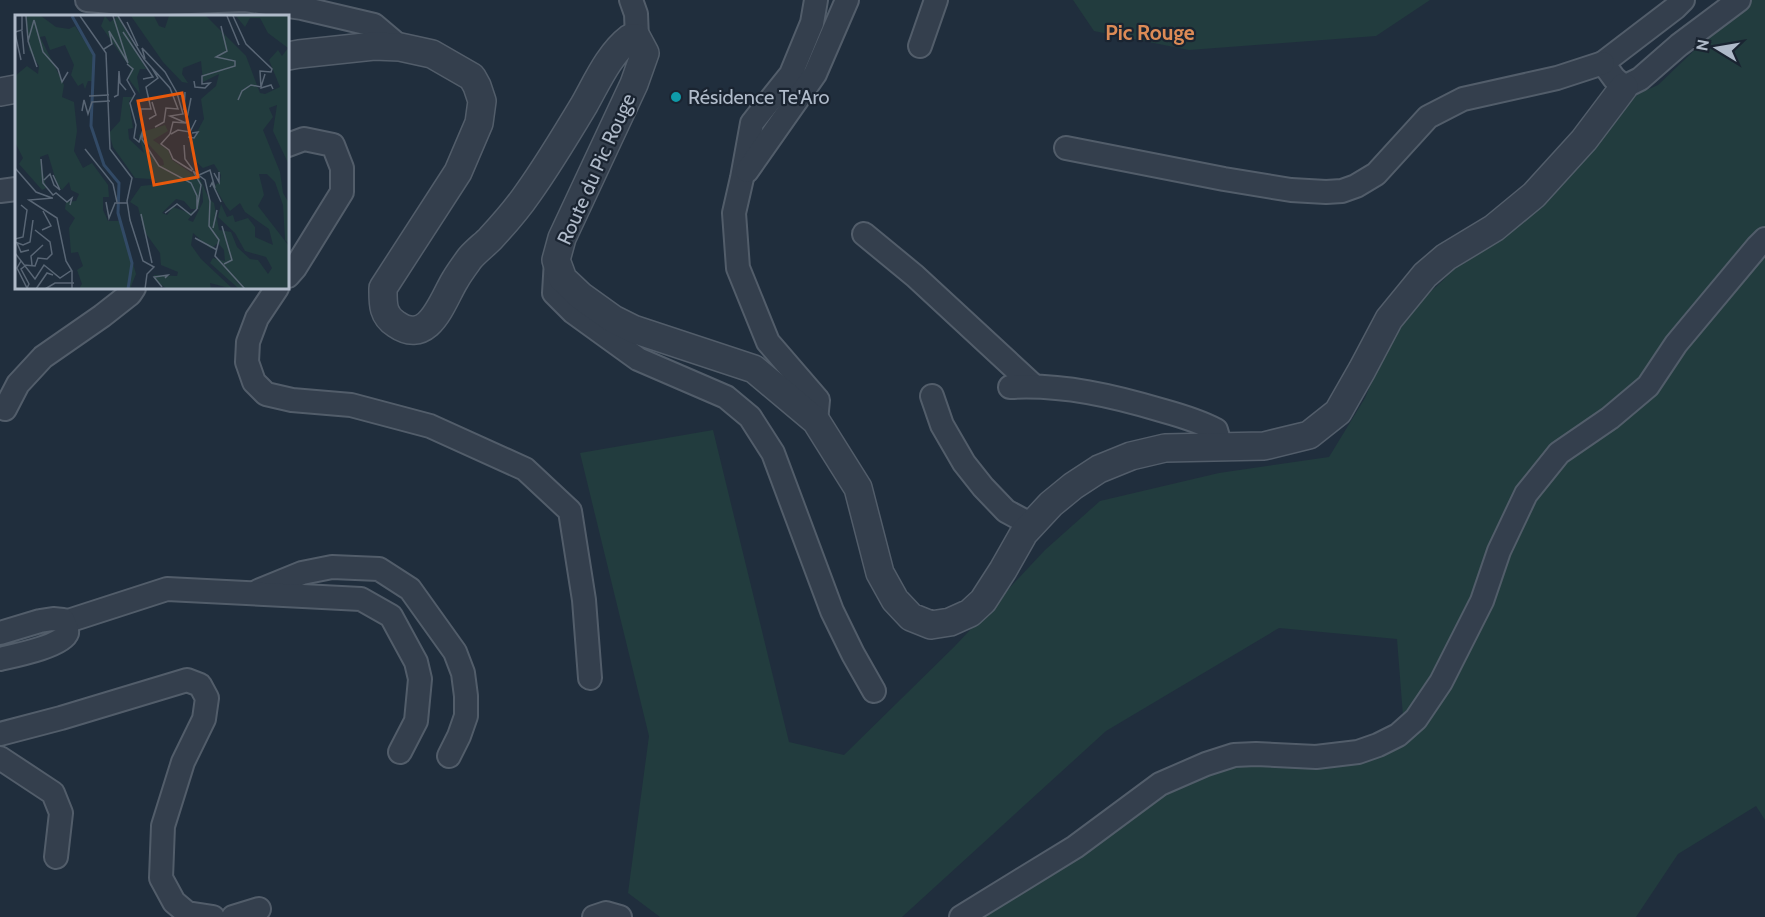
<svg xmlns="http://www.w3.org/2000/svg" width="1765" height="917" font-family="Cabin,sans-serif">
<style>
.green{fill:#223c3e}
.lines{fill:none;stroke-linecap:round;stroke-linejoin:round}
.minor-casing{stroke:#525d6a;stroke-width:26}
.tertiary-casing{stroke:#525d6a;stroke-width:30}
.minor{stroke:#343f4d;stroke-width:22}
.tertiary{stroke:#343f4d;stroke-width:27}
.culture-dot{fill:#0f9aa8;stroke:#1a2431;stroke-width:2}
.labels{text-anchor:middle;dominant-baseline:central;stroke-width:4.5;stroke-linejoin:round;paint-order:stroke}
.poi-label{font-size:20px;fill:#afbac9;stroke:#1a2431;text-anchor:start}
.street-label{font-size:20px;fill:#afbac9;stroke:#1a2431}
.neighbourhood-label{font-size:21px;font-weight:bold;fill:#dd8b56;stroke:#1a2431}
.inset-river{fill:none;stroke:#324a66;stroke-width:3}
.inset-road{fill:none;stroke:#596675;stroke-width:1.5}
.view{fill:#e8590c;fill-opacity:0.15;stroke:#e8590c;stroke-width:3}
.inset-edge{fill:none;stroke:#afbac9;stroke-width:3}
</style>
<rect width="100%" height="100%" fill="#202e3d"/>
<g class="green">
<polygon points="1073,0 1430,0 1376,36 1189,50 1094,31"/>
<polygon points="1747,0 1765,0 1765,820 1756,806 1678,854 1636,917 972,917 1114,817 1248,755 1378,747 1404,729 1397,639 1279,628 1106,731 902,917 660,917 628,893 649,736 580,453 713,430 789,742 844,755 955,646 1045,550 1100,501 1219,473 1329,457 1365,398 1398,320 1437,286 1593,135 1638,94 1658,85"/>
</g>
<g class="lines">
<g class="minor-casing">
<g id="minor">
<polyline points="87,0 136,4 245,0 302,8 374,25 400,47"/>
<polyline points="631,0 636,14 637,38"/>
<polyline points="816,0 812,23 791,74 752,123 742,178 734,213 738,268 768,342 818,400 816,421"/>
<polyline points="1683,0 1675,8 1603,63 1614,78 1624,87 1640,79 1679,45 1739,0"/>
<polyline points="920,46 936,0"/>
<polyline points="288,145 304,139 333,145 342,168 342,192 295,268 288,276"/>
<polyline points="1066,148 1224,179 1291,190 1326,192 1342,191 1356,186 1376,174 1428,117 1463,99 1557,78 1603,63"/>
<polyline points="747,171 815,74 847,0"/>
<polyline points="0,191 16,189"/>
<polyline points="864,234 915,276 1034,386"/>
<polyline points="556,260 554,293 573,312 638,359 726,397 750,417 773,453 832,611 853,654 874,691"/>
<polyline points="277,288 257,318 248,342 247,362 254,382 266,394 292,400 351,405 430,426 525,469 570,511 584,600 590,678"/>
<path d="M1010,387C1063,384 1114,396 1164,411C1182,416 1199,421 1216,430L1221,447"/>
<polyline points="932,396 942,425 964,463 983,487 1006,511 1032,525"/>
<polyline points="5,409 18,384 43,357 102,316 130,294 134,288"/>
<polyline points="258,591 302,573 332,567 379,569 410,589 455,652 463,673 466,696 466,716 459,736 449,756"/>
<polyline points="65,622 167,589 361,599 391,616 416,662 420,679 416,721 400,752"/>
<path d="M0,633L40,621L53,619L63,620C65,624 68,628 67,633C63,646 13,656 0,659"/>
<polyline points="0,734 61,718 187,680 200,685 207,698 204,719 183,762 163,826 161,878 174,902 187,913 213,917"/>
<polyline points="0,758 53,793 61,813 56,857"/>
<polyline points="233,917 259,909"/>
<polyline points="594,917 606,913 620,917"/>
<polyline points="961,917 1075,847 1160,784 1206,764 1234,755 1256,754 1316,757 1358,752 1378,745 1398,735 1416,719 1441,682 1482,601 1499,551 1526,494 1559,453 1610,418 1648,386 1676,344 1757,247 1765,239"/>
</g>
</g>
<g class="tertiary-casing">
<g id="tertiary">
<path d="M288,56L299,54L374,46L400,47L432,54L472,77L477,86L482,101L479,123L458,172L383,288C383,303 382,315 396,324C429,347 442,301 455,280C459,273 465,265 470,258C476,251 484,245 490,239C503,225 517,209 528,193C548,165 566,135 584,105C597,82 609,54 630,38H637L645,53L634,84L562,238L556,260L563,279L581,296L613,319L633,329L754,369L816,421L858,488L880,573L895,600L911,617L931,625L950,622L970,613L983,601L1003,570L1024,533L1051,504L1073,486L1099,469L1131,456L1165,448L1264,446L1309,435L1338,412L1362,370L1389,319L1425,275L1446,257L1494,228L1534,195L1584,140L1624,87"/>
<polyline points="0,92 16,89"/>
</g>
</g>
<use href="#minor" class="minor"/>
<use href="#tertiary" class="tertiary"/>
</g>
<circle class="culture-dot" cx="676" cy="97" r="6"/>
<g class="labels">
<g class="poi-label">
<text x="688" y="97">Résidence Te'Aro</text>
</g>
<g class="street-label">
<text transform="translate(596 169) rotate(-66)">Route du Pic Rouge</text>
</g>
<g class="neighbourhood-label">
<text x="1150" y="32">Pic Rouge</text>
</g>
</g>
<g transform="translate(15 15)">
<rect width="274" height="274" fill="#202e3d"/>
<path d="M11,1H26L41,12L54,14L60,11L79,40V66H73L70,74L68,68L63,71L56,60L59,50L50,30L35,35L30,21L25,22L49,70L47,82L59,87L62,116L59,136L68,153L77,148L93,170L94,182H88V195L93,206H106L121,259L115,274H64L67,269L62,255L68,251L63,237L56,238L54,213L60,203L50,194L51,187L61,186L64,179L56,175L54,167L47,175L42,169L33,139L25,142L31,173L27,175L4,149L8,143L0,127V61L12,51L23,59L24,51L14,35ZM90,1L95,7L103,1L131,54H125L122,62L125,79L113,63L116,54L86,11ZM116,1H139L144,11L150,13L154,1H191L231,41L245,78L250,79L265,72L254,45L263,35L267,41L273,33L253,18L245,3H235L230,12L221,1H274V150L258,116L262,90L254,93L258,102L248,115L265,157L268,178L274,188V229L270,225L268,190L260,167L252,159H244L249,180L243,191L274,231V274H224L195,248L198,243L210,246L209,235L203,228L196,234L178,218L176,230L186,244L218,274L195,268L196,274H152L139,264V260L162,261L163,257L146,250L145,238L129,216L123,192L115,187L126,171L144,169L136,164L120,163L98,132L94,118L105,106L108,82H119L114,86L118,113L113,114L114,124L129,138L124,121L127,115L126,121L128,129L144,151L149,150L148,145L127,122L130,116L150,110L153,116L138,125L153,135L157,145L185,164L194,184L199,188L204,215L216,217L222,232L235,244L243,245L253,259L257,253L251,242L230,236L220,218L203,202L206,189L212,202L218,200L220,207L233,203L240,212V222L258,230L254,214L230,197L225,188L215,196L211,191L199,171L205,167L206,160L199,149L188,153L178,144L175,130L189,104L186,84L201,71L204,59L188,67L186,46L168,53L167,59L173,68L167,67L148,47ZM187,168L188,187L178,207L173,205L179,196L175,198L158,192L152,200L147,198L161,184L169,186L176,194H184Z" fill="#223c3e" fill-rule="evenodd"/>
<path class="inset-river" d="M57,1L79,40L76,111L89,150L104,168L103,198L117,248L113,274"/>
<path class="inset-road" d="M11,1L13,25M65,1L91,38L95,134L117,163L112,186L115,205L128,246L139,252L132,259L130,274M103,1L129,44L155,73L163,94L151,93L149,107L140,112M212,1L224,30M218,1L231,29L257,54L256,57L245,56L246,73L256,70L258,74M19,5L28,37L43,54L47,67L53,57M19,5L13,26L22,52M112,7L123,31M7,16L9,39M0,17L7,15V1M108,17L138,62L128,64M0,18L6,45M89,34L97,29L94,16L113,48L98,1M130,44L127,33L150,57L162,78L168,99L155,101L171,108L158,107L155,119L146,129L154,135L158,144L177,156M112,49L118,54L112,65L120,79L115,88L121,110L119,123L124,127L128,115L127,124L144,151L176,168L182,181V194L186,170L178,156L190,165L195,186L194,211L204,225L200,241L230,274M179,66L180,72L190,73L195,68L187,69V61L220,51V46L201,42L212,36L206,11M74,81L94,80M99,82L103,80L104,56L105,68L111,75M223,85L227,76L236,70L246,72L250,59M169,95L170,77M67,96L69,85L73,99L77,87L95,86M126,99V94H136L131,72L143,63L137,53M134,104L141,100L137,87M171,108L176,83M156,119L163,115L175,117L181,105M173,122L179,123L183,117L177,118M169,130L170,144L178,155M70,134L98,169L102,187M26,144L28,168L38,180L41,178L52,187L57,183L55,190M0,153L21,177L37,183M199,158L204,167V157M184,160L195,155L200,173M29,165L35,159L39,170L45,175L38,160M195,172L197,168L206,187M38,183L14,185L42,203L51,246L57,256V274M91,187L94,203L100,188H112M150,198L162,189L176,200L182,194M126,199L137,248M207,211L217,245L209,249M198,213L202,195M27,215L36,211L28,196M180,223L202,235M0,224L8,222L12,195L6,190M0,227L8,230L15,227L18,205M2,228L6,237L14,235M0,238L20,264L29,250L45,263L57,255M6,246L2,253L12,273L14,269L6,254L10,251M9,250L20,251L23,243L32,244L37,239L35,227L20,215M17,250L16,241L28,230M147,272L139,262L153,260L150,263M21,274L32,258L38,260M30,274L40,268H59"/>
<path class="view" d="M167,78L183,162L139,170L123,86Z"/>
<rect width="274" height="274" class="inset-edge"/>
</g>
<g transform="translate(1717 48) rotate(281)" stroke="#1a2431" stroke-width="4.5" paint-order="stroke">
<path d="M0-4.5L10 22L0 15L-10 22Z" fill="#afbac9"/>
<text y="-9" font-size="16" font-weight="bold" text-anchor="middle" fill="#afbac9">N</text>
</g>
</svg>
